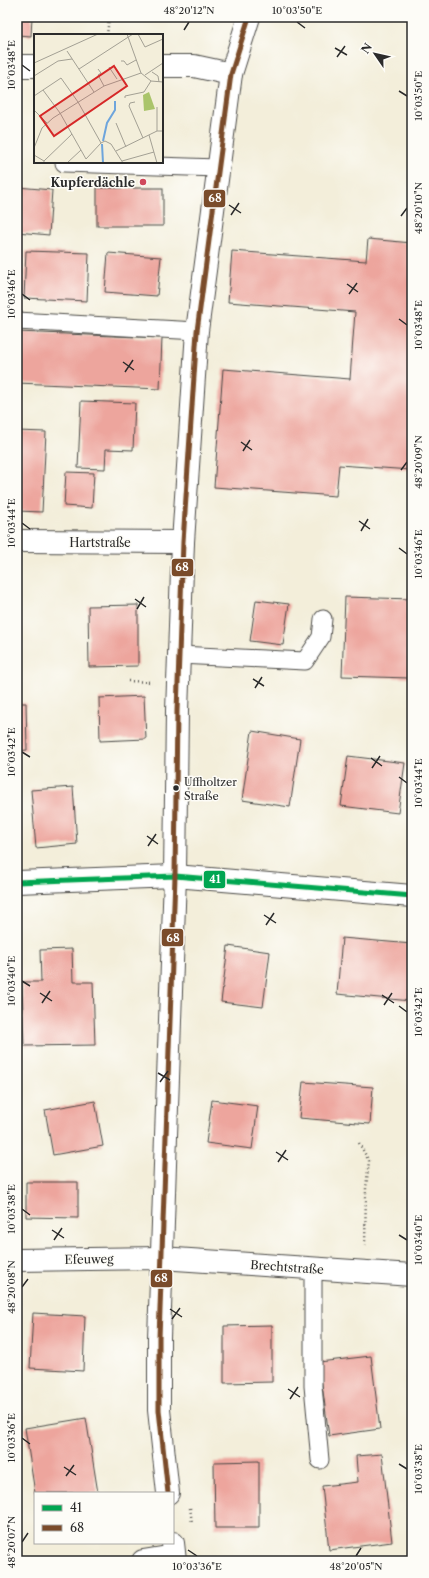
<svg xmlns="http://www.w3.org/2000/svg" width="429" height="1578" font-family="'Libre Caslon Text',serif">
<style>
.building{fill:#eda59d}
.lines{fill:none;stroke-linecap:round;stroke-linejoin:round}
.service-casing{stroke:#494845;stroke-width:19}
.minor-casing{stroke:#494845;stroke-width:24}
.tertiary-casing{stroke:#494845;stroke-width:24}
.path{stroke:#494845;stroke-width:2.5;stroke-dasharray:1 3;stroke-linecap:butt}
.service{stroke:#fff;stroke-width:17}
.minor{stroke:#fff;stroke-width:22}
.tertiary{stroke:#fff;stroke-width:22}
.bus-1-casing{stroke:#fdfcf7;stroke-width:8}
.bus-2-casing{stroke:#fdfcf7;stroke-width:8}
.bus-1{stroke:#00a651;stroke-width:5}
.bus-2{stroke:#7a4b2a;stroke-width:5}
.ticks{fill:none;stroke:#2b2b2b;stroke-width:1.5}
.poi-dot{fill:#d1495b;stroke:#fdfcf7;stroke-width:1.5}
.bus-dot{fill:#2b2b2b;stroke:#fdfcf7;stroke-width:1.5}
.labels{text-anchor:middle;dominant-baseline:central;stroke-width:3;stroke-linejoin:round;paint-order:stroke}
.bus-label{font-size:11px;fill:#2b2b2b;stroke:#fdfcf7;text-anchor:start}
.poi-label{font-size:12px;font-weight:bold;fill:#2b2b2b;stroke:#fdfcf7;text-anchor:end}
.street-label{font-size:12px;fill:#2b2b2b;stroke:#fdfcf7}
.inset-river{fill:none;stroke:#6ea5dc;stroke-width:2}
.inset-road{fill:none;stroke:#a3a094;stroke-width:1}
.view{fill:#d62828;fill-opacity:0.15;stroke:#d62828;stroke-width:2}
.inset-edge{fill:none;stroke:#2b2b2b;stroke-width:2}
.line-badge{stroke:#fdfcf7;stroke-width:1.5}
.badge-label{font-size:11px;text-anchor:middle;font-weight:bold;fill:#fff}
.neatline{fill:none;stroke:#2b2b2b;stroke-width:1.5}
.ticks-label{font-size:10px;text-anchor:middle;fill:#2b2b2b}
</style>
<rect width="100%" height="100%" fill="#fdfcf7"/>
<filter id="ink" filterUnits="userSpaceOnUse"><feTurbulence type="fractalNoise" baseFrequency=".025" numOctaves="2"/><feDisplacementMap in="SourceGraphic" scale="8" xChannelSelector="R" yChannelSelector="G"/><feConvolveMatrix kernelMatrix="1 2 1 2 8 2 1 2 1" color-interpolation-filters="sRGB"/></filter>
<filter id="wash" filterUnits="userSpaceOnUse"><feTurbulence type="fractalNoise" baseFrequency=".012" numOctaves="4" result="noise"/><feDisplacementMap in="SourceGraphic" scale="16" xChannelSelector="R" yChannelSelector="G"/><feGaussianBlur stdDeviation="0.9" result="paint"/><feColorMatrix in="noise" values="0 0 0 0 0 0 0 0 0 0 0 0 0 0 0 0 0 1.4 0 .05"/><feComposite in="paint" operator="in"/></filter>
<g filter="url(#wash)">
<rect width="100%" height="100%" fill="#f3eeda"/>
<g id="blocks">
<g class="building">
<polygon points="17,17 32,17 31,36 17,35"/>
<polygon points="17,187 52,190 49,235 17,232"/>
<rect x="97" y="188" width="66" height="38"/>
<polygon points="368,239 412,243 411,470 339,465 336,496 214,487 223,369 350,379 355,312 228,302 232,251 366,261"/>
<polygon points="26,251 89,253 87,301 24,298"/>
<polygon points="108,253 161,257 157,296 105,292"/>
<polygon points="17,332 162,338 160,389 17,383"/>
<polygon points="81,401 135,403 133,450 106,449 105,469 78,468"/>
<polygon points="17,431 46,432 42,512 17,511"/>
<polygon points="66,472 94,473 92,508 64,506"/>
<polygon points="345,597 412,599 409,678 342,676"/>
<polygon points="256,600 289,604 283,645 250,641"/>
<polygon points="138,605 138,666 89,667 88,606"/>
<polygon points="144,696 146,739 100,741 99,698"/>
<polygon points="17,703 26,703 27,750 17,751"/>
<polygon points="252,731 300,739 290,807 242,800"/>
<polygon points="348,756 405,763 398,813 341,806"/>
<polygon points="73,787 77,844 36,848 31,790"/>
<polygon points="342,938 412,944 411,1001 337,994"/>
<polygon points="228,946 270,952 263,1007 221,1002"/>
<polygon points="72,949 73,982 93,982 95,1045 24,1046 22,982 41,982 40,950"/>
<polygon points="303,1082 373,1087 370,1124 299,1118"/>
<polygon points="212,1100 258,1106 252,1149 206,1143"/>
<polygon points="95,1101 103,1146 53,1155 45,1110"/>
<polygon points="26,1182 78,1182 78,1218 26,1217"/>
<polygon points="33,1313 85,1316 83,1371 30,1368"/>
<polygon points="272,1325 272,1382 224,1383 224,1326"/>
<polygon points="371,1356 380,1429 329,1436 319,1362"/>
<polygon points="86,1418 98,1493 35,1493 25,1428"/>
<polygon points="382,1454 392,1542 329,1550 322,1486 358,1482 356,1456"/>
<polygon points="259,1461 259,1528 215,1528 214,1462"/>
</g>
</g>
</g>
<g filter="url(#ink)">
<use href="#blocks" fill-opacity="0" stroke="#494845" stroke-width="1"/>
<g class="lines">
<g class="service-casing">
<g id="service">
<polyline points="64,163 218,168"/>
<polyline points="17,321 197,331"/>
<polyline points="179,655 305,661 321,637 323,619"/>
<polyline points="313,1269 313,1386 320,1460"/>
</g>
</g>
<g class="minor-casing">
<g id="minor">
<polyline points="17,66 35,66"/>
<polyline points="162,66 194,66 231,74"/>
<polyline points="17,541 183,542"/>
<polyline points="17,882 175,876 412,896"/>
<polyline points="17,1260 161,1258 412,1275"/>
<polyline points="143,1561 174,1556"/>
</g>
</g>
<g class="tertiary-casing">
<g id="tertiary">
<polyline points="168,1493 159,1410 159,1338 175,876 177,711 183,542 197,331 231,74 249,17"/>
<polyline points="173,1543 175,1561"/>
</g>
</g>
<g class="path">
<polyline points="107,35 109,17"/>
<polyline points="128,681 152,682"/>
<polyline points="359,1143 369,1161 366,1188 365,1246"/>
<polyline points="190,1508 192,1523"/>
</g>
<use href="#service" class="service"/>
<use href="#minor" class="minor"/>
<use href="#tertiary" class="tertiary"/>
<g class="bus-1-casing">
<polyline id="bus-1" points="17,882 175,876 412,896"/>
</g>
<g class="bus-2-casing">
<polyline id="bus-2" points="168,1493 159,1410 159,1338 175,876 177,711 183,542 197,331 231,74 249,17"/>
</g>
<use href="#bus-1" class="bus-1"/>
<use href="#bus-2" class="bus-2"/>
</g>
</g>
<path class="ticks" d="M297,22L305,28M184,30L189,22M335,48L347,55M337,57L345,46M22,65L30,71M399,91L407,96M229,205L241,213M231,215L239,203M401,216L407,208M347,284L358,292M22,294L30,300M349,294L357,283M399,319L407,325M123,362L134,370M125,372L133,360M241,442L252,450M243,451L250,440M401,470L407,462M359,521L370,529M22,523L30,529M361,531L368,519M399,548L407,554M135,599L146,607M137,609L144,597M253,679L264,686M255,688L262,677M22,752L30,757M371,758L382,766M372,768L380,756M399,777L407,783M147,836L158,844M148,846L156,834M264,915L276,923M266,925L274,913M22,981L30,986M40,993L52,1001M382,995L394,1003M42,1003L50,991M384,1005L392,993M399,1006L407,1012M158,1073L170,1080M160,1082L168,1071M276,1152L288,1160M278,1162L286,1150M22,1209L30,1215M52,1230L64,1238M399,1235L407,1240M54,1240L62,1228M22,1287L28,1279M170,1309L182,1317M172,1319L180,1308M288,1389L300,1397M290,1399L298,1387M22,1438L30,1444M399,1464L407,1469M64,1467L76,1475M66,1476L74,1465M22,1542L28,1533M188,1550L197,1556M356,1556L361,1548"/>
<circle class="poi-dot" cx="143" cy="182" r="4"/>
<circle class="bus-dot" cx="176" cy="788" r="3.5"/>
<g class="labels">
<g class="bus-label">
<text x="184" y="782">Uffholtzer<tspan x="184" dy="14">Straße</tspan></text>
</g>
<g class="poi-label">
<text x="135" y="182">Kupferdächle</text>
</g>
<g class="street-label">
<text x="100" y="542">Hartstraße</text>
<text transform="translate(89 1259) rotate(-1)">Efeuweg</text>
<text transform="translate(287 1267) rotate(4)">Brechtstraße</text>
</g>
</g>
<g transform="translate(34 34)">
<rect width="129" height="129" fill="#f3eeda"/>
<path d="M115,58L121,75L110,77L109,61Z" fill="#aac46a"/>
<path class="inset-river" d="M69,107L73,89L81,76V67M68,110L69,129"/>
<path class="inset-road" d="M93,0L107,39M104,0L111,13L129,5M33,17L60,58M87,27H90L93,31L102,26M0,29L64,0M75,33L83,45M45,35L99,0M64,35L67,39L64,41L70,52M118,38L124,42L125,48M107,39L117,47L129,48M111,41L129,29M0,42L24,27L38,25M0,62L27,44L44,68L67,109L52,125L26,79L9,56M91,64V62L110,58L117,47M101,68L96,69L95,72L109,104M123,73V97M0,76L13,89M82,89L92,113M115,101L123,129M67,109L71,107L77,110L89,129M0,114L8,94L19,84L70,52L107,39M82,117L123,97H129M0,121L10,127V129M10,127L38,100M88,127L120,118M33,129L47,116"/>
<path class="view" d="M80,32L93,52L20,102L6,82Z"/>
<rect width="129" height="129" class="inset-edge"/>
</g>
<g class="line-badge">
<rect x="203" y="189" width="23" height="19" rx="4" fill="#7a4b2a"/>
<rect x="171" y="558" width="23" height="19" rx="4" fill="#7a4b2a"/>
<rect x="203" y="870" width="23" height="19" rx="4" fill="#00a651"/>
<rect x="161" y="928" width="23" height="19" rx="4" fill="#7a4b2a"/>
<rect x="150" y="1269" width="23" height="19" rx="4" fill="#7a4b2a"/>
</g>
<g class="badge-label">
<text x="215" y="202">68</text>
<text x="182" y="571">68</text>
<text x="215" y="883">41</text>
<text x="173" y="942">68</text>
<text x="161" y="1282">68</text>
</g>
<rect width="429" height="1578" fill="none" stroke="#fdfcf7" stroke-width="44"/>
<rect x="34" y="1492" width="140" height="52" fill="#fdfcf7" stroke="#a9a8a5"/>
<rect x="42" y="1505" width="20" height="6" fill="#00a651" stroke="#a9a8a5"/>
<text x="70" y="1512" font-size="12" fill="#2b2b2b">41</text>
<rect x="42" y="1525" width="20" height="6" fill="#7a4b2a" stroke="#a9a8a5"/>
<text x="70" y="1532" font-size="12" fill="#2b2b2b">68</text>
<g transform="translate(375 54) rotate(304)" stroke="#fdfcf7" stroke-width="3" paint-order="stroke">
<path d="M0-3L7 15L0 10L-7 15Z" fill="#2b2b2b"/>
<text y="-6" font-size="11" font-weight="bold" text-anchor="middle" fill="#2b2b2b">N</text>
</g>
<rect x="22" y="22" width="385" height="1534" class="neatline"/>
<g class="ticks-label">
<text x="189" y="14">48°20'12"N</text>
<text x="297" y="14">10°03'50"E</text>
<text transform="translate(11 65) rotate(-90)" y="4">10°03'48"E</text>
<text transform="translate(418 96) rotate(-90)" y="4">10°03'50"E</text>
<text transform="translate(418 208) rotate(-90)" y="4">48°20'10"N</text>
<text transform="translate(11 294) rotate(-90)" y="4">10°03'46"E</text>
<text transform="translate(418 325) rotate(-90)" y="4">10°03'48"E</text>
<text transform="translate(418 462) rotate(-90)" y="4">48°20'09"N</text>
<text transform="translate(11 523) rotate(-90)" y="4">10°03'44"E</text>
<text transform="translate(418 554) rotate(-90)" y="4">10°03'46"E</text>
<text transform="translate(11 752) rotate(-90)" y="4">10°03'42"E</text>
<text transform="translate(418 783) rotate(-90)" y="4">10°03'44"E</text>
<text transform="translate(11 981) rotate(-90)" y="4">10°03'40"E</text>
<text transform="translate(418 1012) rotate(-90)" y="4">10°03'42"E</text>
<text transform="translate(11 1209) rotate(-90)" y="4">10°03'38"E</text>
<text transform="translate(418 1240) rotate(-90)" y="4">10°03'40"E</text>
<text transform="translate(11 1287) rotate(-90)" y="4">48°20'08"N</text>
<text transform="translate(11 1438) rotate(-90)" y="4">10°03'36"E</text>
<text transform="translate(418 1469) rotate(-90)" y="4">10°03'38"E</text>
<text transform="translate(11 1542) rotate(-90)" y="4">48°20'07"N</text>
<text x="197" y="1570">10°03'36"E</text>
<text x="356" y="1570">48°20'05"N</text>
</g>
</svg>
